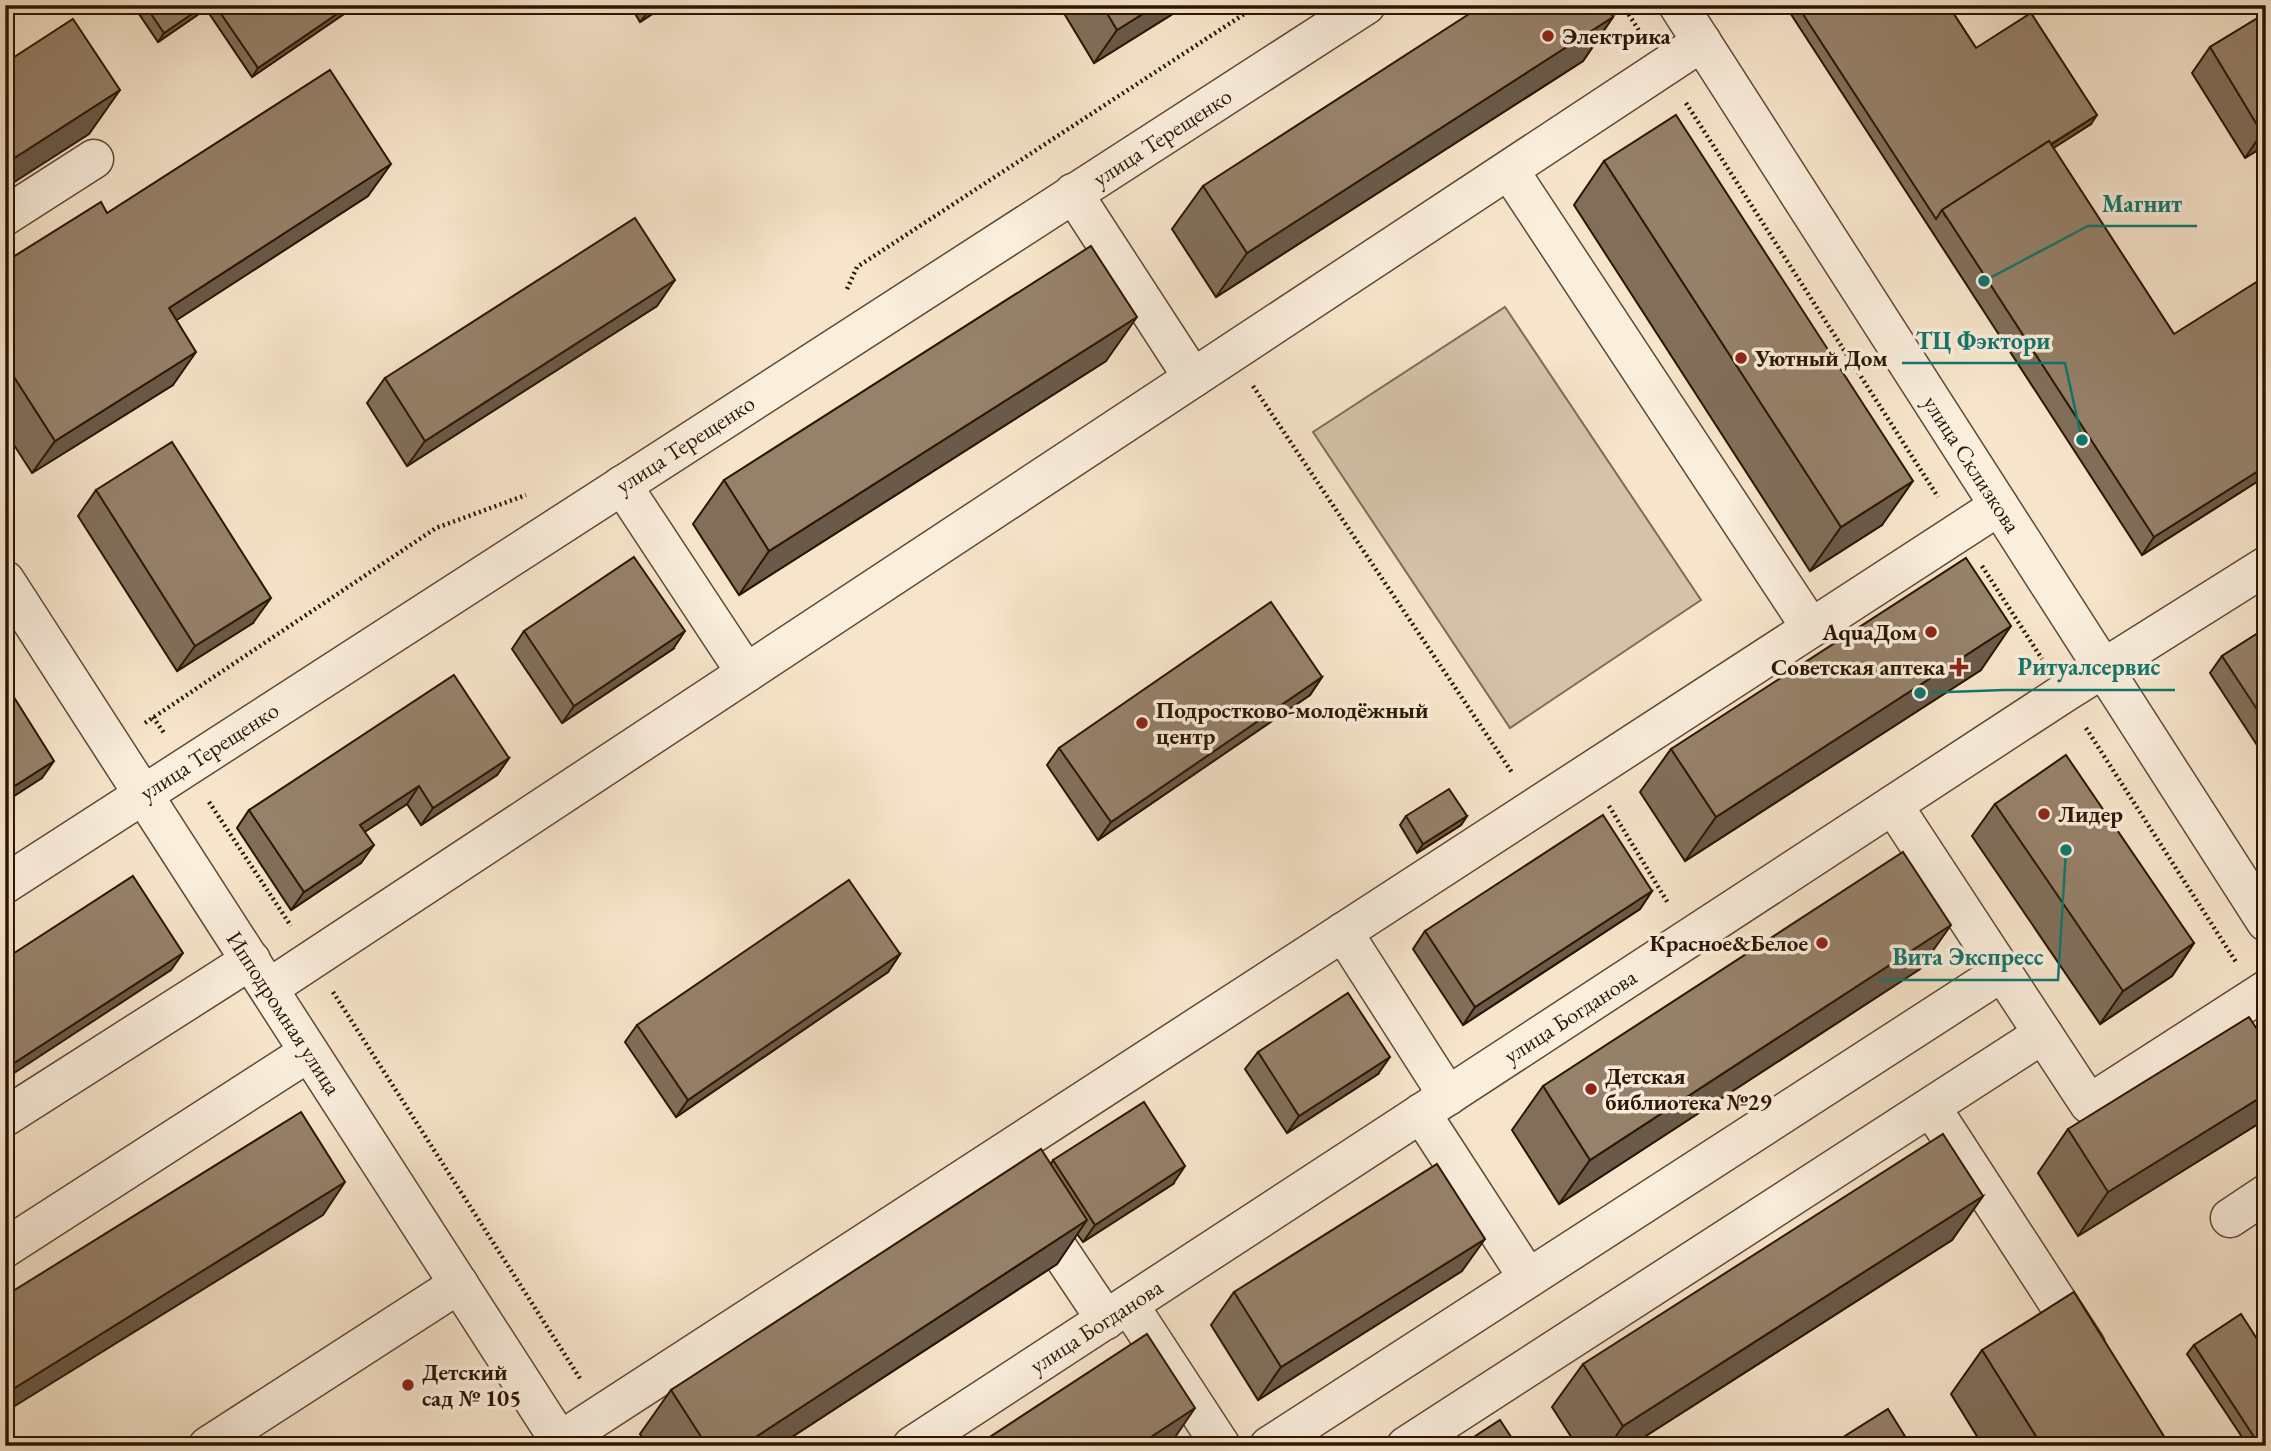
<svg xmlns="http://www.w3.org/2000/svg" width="2271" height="1451" font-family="'EB Garamond',serif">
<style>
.green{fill:#d4c2a9;stroke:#806c55;stroke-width:2}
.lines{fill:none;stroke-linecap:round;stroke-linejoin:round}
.minor-casing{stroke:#5f4934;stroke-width:41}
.path{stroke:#2c1501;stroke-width:4.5;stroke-dasharray:2 3.5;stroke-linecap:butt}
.minor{stroke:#faeedd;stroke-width:38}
.wall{fill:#816f5b;stroke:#2c1501;stroke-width:2}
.shaded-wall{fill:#695a4a;stroke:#2c1501;stroke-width:2}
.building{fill:#96816a;stroke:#2c1501;stroke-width:2}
.poi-dot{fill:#8f2418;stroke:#faeedd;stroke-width:2.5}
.labels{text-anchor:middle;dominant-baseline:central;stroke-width:7;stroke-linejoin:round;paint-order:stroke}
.poi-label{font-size:23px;font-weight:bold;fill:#2c1501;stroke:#faeedd;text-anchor:start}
.street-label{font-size:23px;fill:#2c1501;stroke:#faeedd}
.leader{fill:none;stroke:#0f766e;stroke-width:2.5}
.callout-dot{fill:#0f766e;stroke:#faeedd;stroke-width:2.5}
.callout-label{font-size:24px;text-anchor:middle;font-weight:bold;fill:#0f766e;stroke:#faeedd;stroke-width:7;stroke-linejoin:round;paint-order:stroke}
</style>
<rect width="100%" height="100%" fill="#f7e5cb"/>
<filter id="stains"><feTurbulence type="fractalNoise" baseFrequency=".00286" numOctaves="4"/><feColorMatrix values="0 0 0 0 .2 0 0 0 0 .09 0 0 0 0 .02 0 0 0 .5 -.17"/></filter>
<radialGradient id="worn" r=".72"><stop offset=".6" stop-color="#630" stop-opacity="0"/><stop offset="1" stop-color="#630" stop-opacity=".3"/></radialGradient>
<polygon class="green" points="1505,307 1701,600 1510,728 1313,432"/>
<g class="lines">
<g class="minor-casing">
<g id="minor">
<polyline points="1678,5 2266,922"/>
<polyline points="1509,170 1811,628"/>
<polyline points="1073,193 1193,378"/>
<polyline points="5,216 94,159"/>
<polyline points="622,485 746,673"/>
<polyline points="5,580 563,1446"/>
<polyline points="1893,805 2089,1104 2266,990"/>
<polyline points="5,884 1366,5"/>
<polyline points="1343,932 1448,1096"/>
<polyline points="269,988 1702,42"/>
<polyline points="1931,1107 2086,1346"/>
<polyline points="1421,1113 1528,1278"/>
<polyline points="5,1117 251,960"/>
<polyline points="1033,1211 1106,1320"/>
<polyline points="2230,1218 2266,1194"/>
<polyline points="5,1248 309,1052"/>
<polyline points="1129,1305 1221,1446"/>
<polyline points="560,1441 1999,506"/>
<polyline points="208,1446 459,1284"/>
<polyline points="912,1446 2064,693 2266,566"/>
<polyline points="1269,1446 2002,972"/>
<polyline points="1406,1446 2043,1034"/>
</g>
</g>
<g class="path">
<polyline points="1623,5 1641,34"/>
<polyline points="1686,103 1938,497"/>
<polyline points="847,289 857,267 1258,5"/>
<polyline points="1253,386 1513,774"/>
<polyline points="1982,566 2042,659"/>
<polyline points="153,717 164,733"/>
<polyline points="145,723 436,528 526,495"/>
<polyline points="2086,728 2236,962"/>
<polyline points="209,802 291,926"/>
<polyline points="1609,806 1668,903"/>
<polyline points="333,992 581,1380"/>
</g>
<use href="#minor" class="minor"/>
</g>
<g class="wall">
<polygon points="133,5 357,5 252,77 206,9 158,42"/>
<polygon points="630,5 666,5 640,22"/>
<polygon points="1059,5 1187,5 1094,63"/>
<polygon points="1785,5 1948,5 1976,48 2091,124 2053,148 2266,476 2142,555"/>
<polygon points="2266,13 2266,145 2245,158 2192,73 2210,47"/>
<polygon points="1613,17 1583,61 1216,297 1172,229 1203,186"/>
<polygon points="1604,161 1882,525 1810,571 1574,205"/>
<polygon points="368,196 176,320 173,385 32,473 5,431 5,262"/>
<polygon points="657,306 407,466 367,403 385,378"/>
<polygon points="1106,361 739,595 693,524 724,480"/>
<polygon points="96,490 253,623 177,671 78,516"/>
<polygon points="2266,628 2266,759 2210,673 2222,656"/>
<polygon points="524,631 673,649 562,723 512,649"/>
<polygon points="1981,670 1685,861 1640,792 1671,749"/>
<polygon points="1322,677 1310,695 1098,840 1047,765 1059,748"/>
<polygon points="509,758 497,775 421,825 407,804 364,832 361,863 291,910 237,828 249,810"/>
<polygon points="1995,804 2194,943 2172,976 2100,1024 1972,836"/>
<polygon points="1406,816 1467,816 1461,825 1417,853 1400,825"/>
<polygon points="1652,891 1640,909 1463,1025 1413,949 1425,931"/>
<polygon points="900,954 888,972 676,1117 625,1042 637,1025"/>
<polygon points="1920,969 1559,1204 1512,1130 1543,1086"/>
<polygon points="1258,1052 1378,1074 1287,1133 1245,1069"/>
<polygon points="2258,1124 2078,1236 2038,1173 2068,1129"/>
<polygon points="1053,1160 1173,1184 1083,1242 1077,1234 1057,1264 778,1446 648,1446 640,1434 671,1390 1051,1164"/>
<polygon points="1983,1196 1952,1240 1630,1446 1577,1446 1552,1407 1583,1364"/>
<polygon points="1462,1271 1258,1400 1211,1325 1234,1292"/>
<polygon points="2194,1345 2266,1446 2248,1446 2187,1354"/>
<polygon points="1982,1350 2170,1446 1983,1446 1951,1394"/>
</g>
<g class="shaded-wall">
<polygon points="205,5 208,5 206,9 158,42 164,33"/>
<polygon points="350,5 357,5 252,77 258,68"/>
<polygon points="658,5 666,5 640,22 647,13"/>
<polygon points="1157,5 1187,5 1094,63 1117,30"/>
<polygon points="1613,17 1583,61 1216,297 1247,253"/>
<polygon points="120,90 89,134 5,188 5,164"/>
<polygon points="2097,115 2091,124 1946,217 1944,214"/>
<polygon points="2266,131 2266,145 2245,158 2262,133"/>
<polygon points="391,164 368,196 146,340 169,308"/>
<polygon points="675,280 657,306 407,466 425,441"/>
<polygon points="1137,317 1106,361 739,595 769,551"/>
<polygon points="196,352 173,385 32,473 55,441"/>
<polygon points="2266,466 2266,476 2142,555 2154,537"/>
<polygon points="1913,481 1882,525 1810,571 1841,527"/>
<polygon points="271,598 253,623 177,671 195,646"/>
<polygon points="2011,626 1981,670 1685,861 1716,817"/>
<polygon points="685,631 673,649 562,723 574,706"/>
<polygon points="1322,677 1310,695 1098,840 1111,822"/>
<polygon points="509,758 497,775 421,825 433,808"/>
<polygon points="54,761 42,778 5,802 5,792"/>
<polygon points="419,786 407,804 348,843 360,825"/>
<polygon points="1467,816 1461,825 1417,853 1423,844"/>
<polygon points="374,845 361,863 291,910 304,892"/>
<polygon points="1652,891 1640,909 1463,1025 1475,1007"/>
<polygon points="1951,925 1920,969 1559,1204 1590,1160"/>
<polygon points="2194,943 2172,976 2100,1024 2123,991"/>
<polygon points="183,953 171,970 5,1079 5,1069"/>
<polygon points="900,954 888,972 676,1117 688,1100"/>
<polygon points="1390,1057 1378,1074 1287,1133 1299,1116"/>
<polygon points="2266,1094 2266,1113 2258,1124 2078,1236 2108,1192"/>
<polygon points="1185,1166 1173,1184 1083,1242 1095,1225"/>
<polygon points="345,1182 323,1215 5,1412 5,1394"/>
<polygon points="1983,1196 1952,1240 1630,1446 1609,1446 1623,1426"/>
<polygon points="1087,1220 1057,1264 778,1446 742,1446"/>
<polygon points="1485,1239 1462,1271 1258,1400 1281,1367"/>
<polygon points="1195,1408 1169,1446 1137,1446"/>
</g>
<g class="building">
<polygon points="145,5 205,5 164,33"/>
<polygon points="215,5 350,5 258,68"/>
<polygon points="642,5 658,5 647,13"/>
<polygon points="1102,5 1157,5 1117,30"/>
<polygon points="1483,5 1606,5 1613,17 1247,253 1203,186"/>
<polygon points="1797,5 1948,5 1976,48 2031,13 2097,115 2051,144 2049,141 1942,210 1936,219"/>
<polygon points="2266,13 2266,131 2262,133 2210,47"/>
<polygon points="73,19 120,90 5,164 5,63"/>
<polygon points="330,70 391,164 169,308 196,352 55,441 5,363 5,262 101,202 107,213"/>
<polygon points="1676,115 1913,481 1841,527 1604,161"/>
<polygon points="2049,141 2174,334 2266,276 2266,466 2154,537 1942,210"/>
<polygon points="635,218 675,280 425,441 385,378"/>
<polygon points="1091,246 1137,317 769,551 724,480"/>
<polygon points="172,442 271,598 195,646 96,490"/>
<polygon points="634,557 685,631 574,706 524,631"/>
<polygon points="1966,558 2011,626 1716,817 1671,749"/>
<polygon points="1271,602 1322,677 1111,822 1059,748"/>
<polygon points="2266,628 2266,723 2222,656"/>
<polygon points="454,675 509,758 433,808 419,786 360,825 374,845 304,892 249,810"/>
<polygon points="5,683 54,761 5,792"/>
<polygon points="2066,755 2194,943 2123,991 1995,804"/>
<polygon points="1449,789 1467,816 1423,844 1406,816"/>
<polygon points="1603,815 1652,891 1475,1007 1425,931"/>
<polygon points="1903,852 1951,925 1590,1160 1543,1086"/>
<polygon points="133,876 183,953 5,1069 5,959"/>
<polygon points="849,880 900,954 688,1100 637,1025"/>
<polygon points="1348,993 1390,1057 1299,1116 1258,1052"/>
<polygon points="2249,1017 2266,1043 2266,1094 2108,1192 2068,1129"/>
<polygon points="1144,1102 1185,1166 1095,1225 1053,1160"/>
<polygon points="301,1112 345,1182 5,1394 5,1296"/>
<polygon points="1943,1134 1983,1196 1623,1426 1583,1364"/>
<polygon points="1041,1149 1087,1220 742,1446 707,1446 671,1390"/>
<polygon points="1437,1164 1485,1239 1281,1367 1234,1292"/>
<polygon points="2074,1292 2170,1446 2042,1446 1982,1350"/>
<polygon points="2241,1314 2266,1353 2266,1446 2260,1446 2194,1345"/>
<polygon points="1147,1334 1195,1408 1137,1446 976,1446"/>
<polygon points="1888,1409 1911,1446 1829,1446"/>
<polygon points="1500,1420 1517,1446 1460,1446"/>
</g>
<g class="poi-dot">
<circle cx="1548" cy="36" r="7"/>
<circle cx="1741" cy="358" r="7"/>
<circle cx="1931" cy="632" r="7"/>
<path d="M1955.5 656.5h7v7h7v7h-7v7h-7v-7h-7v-7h7z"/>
<circle cx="1142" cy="723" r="7"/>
<circle cx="2044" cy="814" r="7"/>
<circle cx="1822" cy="943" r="7"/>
<circle cx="1591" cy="1089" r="7"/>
<circle cx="408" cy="1385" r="7"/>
</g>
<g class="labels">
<g class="poi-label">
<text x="1562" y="36">Электрика</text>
<text x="1755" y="358">Уютный Дом</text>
<text x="1917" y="632" text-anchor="end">AquaДом</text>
<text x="1945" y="667" text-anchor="end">Советская аптека</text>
<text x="1156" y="710">Подростково-молодёжный<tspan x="1156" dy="26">центр</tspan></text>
<text x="2058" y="814">Лидер</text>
<text x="1808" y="943" text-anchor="end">Красное&amp;Белое</text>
<text x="1605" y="1076">Детская<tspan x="1605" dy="26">библиотека №29</tspan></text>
<text x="422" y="1372">Детский<tspan x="422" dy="26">сад № 105</tspan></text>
</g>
<g class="street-label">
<text transform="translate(1162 137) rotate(-33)">улица Терещенко</text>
<text transform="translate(685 444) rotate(-33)">улица Терещенко</text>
<text transform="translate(1972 464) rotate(57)">улица Склизкова</text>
<text transform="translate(209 751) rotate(-33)">улица Терещенко</text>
<text transform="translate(284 1013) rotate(57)">Ипподромная улица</text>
<text transform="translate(1570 1016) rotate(-33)">улица Богданова</text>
<text transform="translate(1096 1326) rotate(-33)">улица Богданова</text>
</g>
</g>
<path class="leader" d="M1984 281L2088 226H2197M2082 440L2065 363H1902M1920 693L2004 690H2175M2066 850L2058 980H1879"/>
<g class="callout-dot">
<circle cx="1984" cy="281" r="7"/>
<circle cx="2082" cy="440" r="7"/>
<circle cx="1920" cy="693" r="7"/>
<circle cx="2066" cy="850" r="7"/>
</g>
<g class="callout-label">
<text x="2142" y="212">Магнит</text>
<text x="1983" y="349">ТЦ Фэктори</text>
<text x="2089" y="675">Ритуалсервис</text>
<text x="1968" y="965">Вита Экспресс</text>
</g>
<rect width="2271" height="1451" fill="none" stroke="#f7e5cb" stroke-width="28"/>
<rect x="7" y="7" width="2257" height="1437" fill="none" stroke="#2c1501" stroke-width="3.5"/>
<rect x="14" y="14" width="2243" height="1423" fill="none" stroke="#2c1501" stroke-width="2"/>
<rect width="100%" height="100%" filter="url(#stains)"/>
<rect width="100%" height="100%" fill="url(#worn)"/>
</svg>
